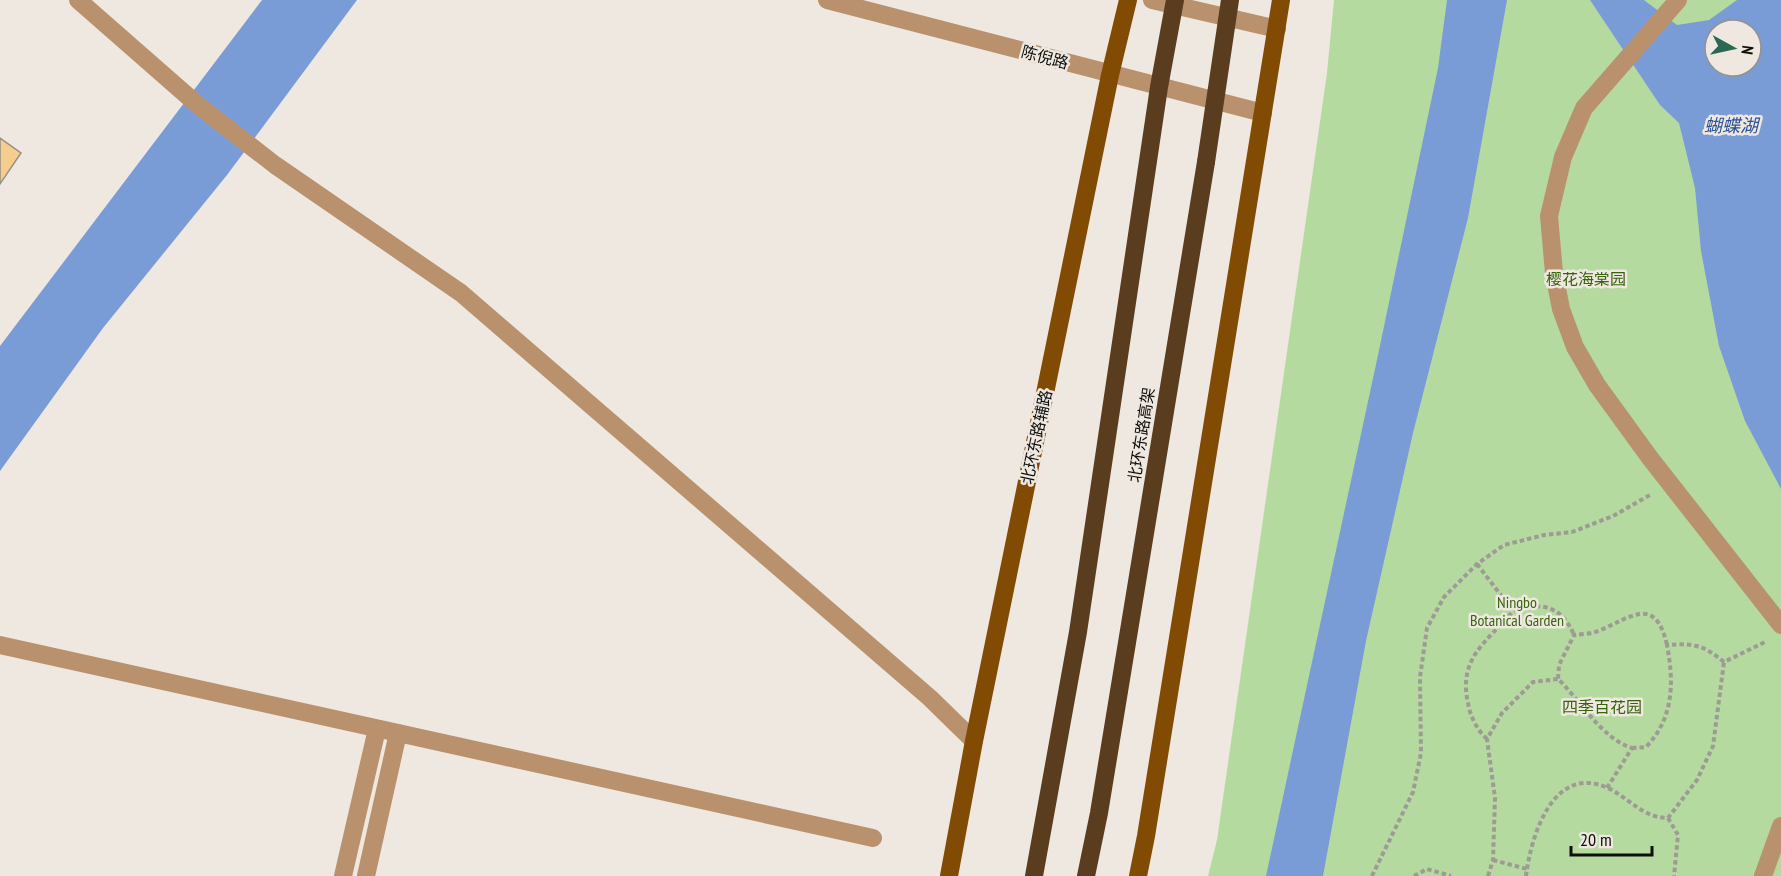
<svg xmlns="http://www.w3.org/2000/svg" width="1781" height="876" font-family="'PT Sans Narrow','Noto Sans SC',sans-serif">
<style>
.green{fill:#b5daa0;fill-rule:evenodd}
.water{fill:#7a9cd6;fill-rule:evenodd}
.building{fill:#f6cd8d;stroke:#948f88;stroke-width:1.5}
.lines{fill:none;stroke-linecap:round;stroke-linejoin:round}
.path{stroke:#9e9a94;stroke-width:4;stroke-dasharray:4.5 3;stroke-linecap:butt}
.minor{stroke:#b9916d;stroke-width:18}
.major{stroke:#824b03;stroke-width:18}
.highway{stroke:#5a3c1e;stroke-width:18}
.highway-bridge{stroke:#5a3c1e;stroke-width:18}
.labels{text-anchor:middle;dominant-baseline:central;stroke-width:5;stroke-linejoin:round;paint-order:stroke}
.street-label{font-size:16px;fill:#0f0e0b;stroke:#eee8e0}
.park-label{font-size:16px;fill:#36630b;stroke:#eee8e0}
.water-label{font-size:18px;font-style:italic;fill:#285197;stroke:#eee8e0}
</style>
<rect width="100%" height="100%" fill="#eee8e0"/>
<path class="green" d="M1334,0H1781V876H1208L1217,840L1327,73ZM1715,30H1751V66H1715Z"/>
<g class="water">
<polygon points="262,0 357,0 227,175 103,328 0,471 0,346"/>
<polygon points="1447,0 1507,0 1468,218 1413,433 1366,641 1323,876 1266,876 1378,355 1438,68"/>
<path d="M1590,0H1644L1677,25L1709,20L1737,0H1781V489L1745,421L1719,346L1701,251L1695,188L1679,123L1660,105ZM1715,30H1751V66H1715Z"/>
</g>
<polygon class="building" points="0,138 21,153 0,184"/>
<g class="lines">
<g class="path">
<path d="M1477,564L1513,611C1541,601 1562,606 1574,635"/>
<path d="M1487,739C1477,730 1470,716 1468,703C1458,658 1486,643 1513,611"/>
<path d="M1632,748L1646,747C1674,718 1674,682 1667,645C1695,643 1703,645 1724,662L1767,641"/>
<path d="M1607,788L1632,748C1601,738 1581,701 1558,679L1559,665L1574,635C1581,634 1591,634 1598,631C1629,619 1655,593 1667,645"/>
<polyline points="1668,818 1678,835 1674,876"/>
<polyline points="1493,860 1527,869"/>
<polyline points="1372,876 1413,792 1421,753 1420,677 1427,628 1444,597 1477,564 1504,545 1544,535 1572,532 1613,516 1650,495"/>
<polyline points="1414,876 1427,869 1451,876"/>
<polyline points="1488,876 1493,860 1495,798 1487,739 1502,713 1533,682 1558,679"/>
<path d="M1526,876C1531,836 1553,763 1608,788C1629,798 1643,818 1668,818L1697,780L1713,746L1724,662"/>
</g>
<g class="minor">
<polyline points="78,0 199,106 275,165 461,293 930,698 974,741"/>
<polyline points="827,0 1263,113"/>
<polyline points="1152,0 1277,29"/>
<polyline points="1678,0 1584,108 1563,157 1549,216 1554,273 1561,309 1575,347 1597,385 1650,458 1781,625"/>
<polyline points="0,645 873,838"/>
<polyline points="343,876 377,729"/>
<polyline points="366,876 398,733"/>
<polyline points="1763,876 1781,826"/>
</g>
<g class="major">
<polyline points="949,876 974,741 1110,75 1128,0"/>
<polyline points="1138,876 1146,836 1281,0"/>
</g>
<polyline class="highway" points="1086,876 1099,813 1206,162"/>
<g class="highway-bridge">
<polyline points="1206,162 1230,0"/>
<polyline points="1034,876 1078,632 1159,87 1175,0"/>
</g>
</g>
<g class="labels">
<g class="street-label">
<text transform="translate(1045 57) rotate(15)">陈倪路</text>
<text transform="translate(1141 435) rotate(-81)">北环东路高架</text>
<text transform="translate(1036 437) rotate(-78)">北环东路辅路</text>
</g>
<g class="park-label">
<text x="1586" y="279">樱花海棠园</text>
<text x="1517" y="602">Ningbo<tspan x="1517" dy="18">Botanical Garden</tspan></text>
<text x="1602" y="707">四季百花园</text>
</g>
<g class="water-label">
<text x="1731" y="125">蝴蝶湖</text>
</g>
</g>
<g transform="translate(1733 48) rotate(98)"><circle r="28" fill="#eee8e0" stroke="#95918b" stroke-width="1.5"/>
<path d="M0-4.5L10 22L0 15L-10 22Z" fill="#2b6853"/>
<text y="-9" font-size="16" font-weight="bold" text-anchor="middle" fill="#0f0e0b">N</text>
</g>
<path d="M1571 846v9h81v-9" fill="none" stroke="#0f0e0b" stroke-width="3"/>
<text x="1580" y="846" font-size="18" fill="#0f0e0b" stroke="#eee8e0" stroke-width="4.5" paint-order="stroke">20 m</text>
</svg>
